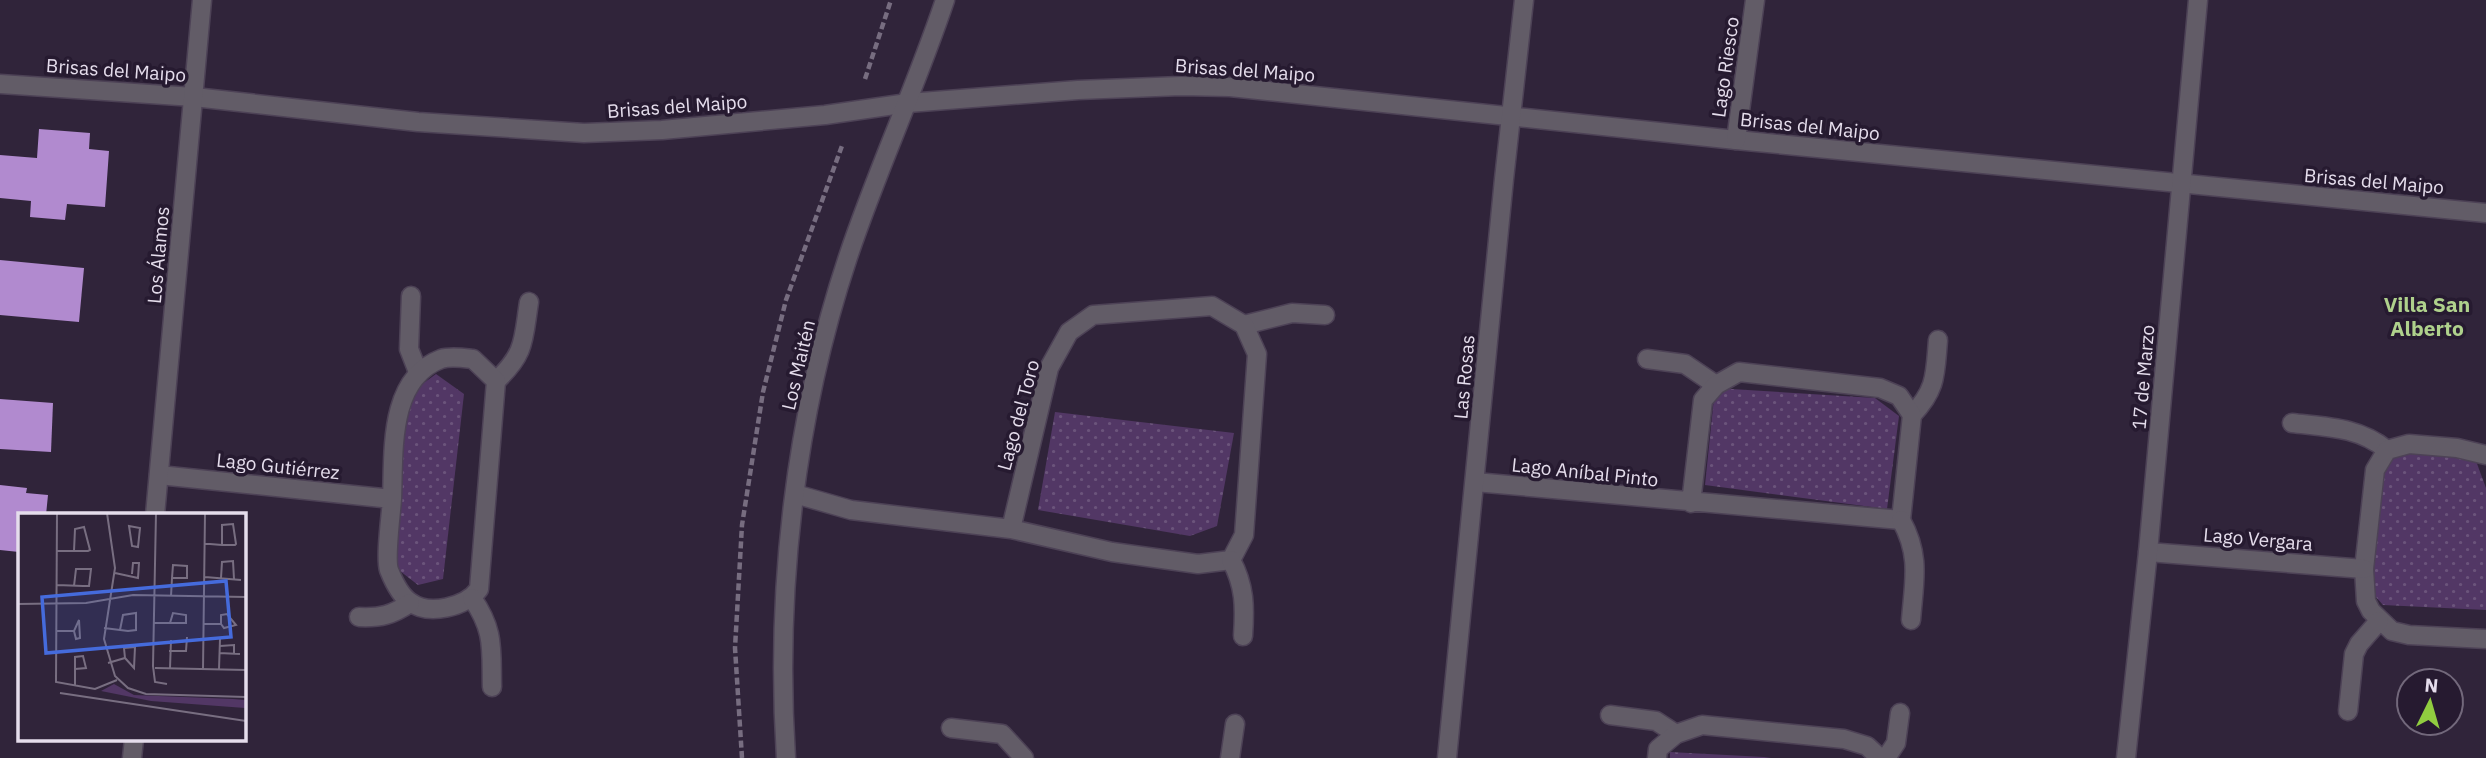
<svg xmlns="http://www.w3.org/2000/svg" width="2486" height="758" font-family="'IBM Plex Sans',sans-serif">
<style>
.grass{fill:url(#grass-dots)}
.building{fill:#b18acf}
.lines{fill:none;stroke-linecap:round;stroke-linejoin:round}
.street-casing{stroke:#4d4256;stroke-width:21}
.path{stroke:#776d80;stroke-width:4.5;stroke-dasharray:7 3.5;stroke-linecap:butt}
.street{stroke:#625c67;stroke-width:18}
.labels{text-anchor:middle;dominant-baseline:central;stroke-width:7;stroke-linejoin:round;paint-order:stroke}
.street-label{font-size:19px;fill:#e5ddec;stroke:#261a30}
.neighbourhood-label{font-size:21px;font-weight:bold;fill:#afd18c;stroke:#261a30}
.inset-road{fill:none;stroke:#786e81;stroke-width:2}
.view{fill:#456bdc;fill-opacity:0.15;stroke:#456bdc;stroke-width:3.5}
.inset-edge{fill:none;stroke:#e5ddec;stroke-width:3.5}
</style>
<defs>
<pattern id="grass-dots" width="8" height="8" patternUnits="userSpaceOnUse" patternTransform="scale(1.75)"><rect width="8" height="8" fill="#523765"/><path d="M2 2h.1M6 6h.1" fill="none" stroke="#6b547b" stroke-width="1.8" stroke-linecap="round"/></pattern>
</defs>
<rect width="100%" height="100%" fill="#30243a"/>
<g class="grass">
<polygon points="436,374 464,394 443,579 418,585 400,571 392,550 402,399"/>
<polygon points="1715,388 1875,398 1899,416 1887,509 1705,485"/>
<polygon points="1055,412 1234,433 1217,526 1190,536 1038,510"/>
<polygon points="2384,453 2450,453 2476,461 2486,488 2486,610 2383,605 2368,588"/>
<polygon points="1670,752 1764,757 1771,758 1670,758"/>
</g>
<g class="building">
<polygon points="39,129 90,133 89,149 109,151 105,207 67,204 65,220 30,217 31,201 0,198 0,155 37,158"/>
<polygon points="0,260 84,268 79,322 0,315"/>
<polygon points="0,399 53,403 51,452 0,449"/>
<polygon points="0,485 27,488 26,493 48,495 46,515 19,515 19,552 0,550"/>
</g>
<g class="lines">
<g class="street-casing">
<g id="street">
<polyline points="0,84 194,97 418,122 584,133 662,130 825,115 908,103 1078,90 1181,86 1230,87 1736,140 2486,213"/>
<polyline points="1736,140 1755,0"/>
<polyline points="411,296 409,349 418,372"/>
<polyline points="1244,325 1292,313 1325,315"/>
<polyline points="1647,359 1685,364 1716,385"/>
<path d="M496,381C526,353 523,340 529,302"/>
<path d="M1912,415C1937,389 1935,374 1938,340"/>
<path d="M2292,423C2327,427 2359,427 2387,450"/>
<polyline points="2486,455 2457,448 2409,444 2387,450 2375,470 2364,569 2366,601 2371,611 2392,631 2409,635 2486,639"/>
<path d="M159,475L392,499C394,452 388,379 441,359C450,356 464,358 473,359L496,381L479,589C466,607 429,616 410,602C401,596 393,580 389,570C385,558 391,515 392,499"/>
<polyline points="1475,482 1901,520 1912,415 1899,396 1880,388 1739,372 1716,385 1703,400 1691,503"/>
<polyline points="795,494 851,510 1011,529 1112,552 1198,564 1231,560 1244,535 1257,354 1244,325 1212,306 1093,315 1069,332 1049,368 1011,529"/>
<polyline points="155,515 202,0"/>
<path d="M1901,520C1921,556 1914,581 1911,620"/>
<polyline points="2148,552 2364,569"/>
<path d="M1231,560C1245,586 1245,607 1243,636"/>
<path d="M472,598C495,631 491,649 492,687"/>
<path d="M359,617C381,618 392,615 410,603"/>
<polyline points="2348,711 2354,654 2359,644 2379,621"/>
<polyline points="1610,715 1656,721 1676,734"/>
<polyline points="951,728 1002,734 1024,758"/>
<polyline points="132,758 134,739"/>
<path d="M786,758C775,591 795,416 848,257C877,170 916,87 945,0"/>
<polyline points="1230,758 1235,724"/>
<polyline points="1447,758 1504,179 1524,0"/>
<polyline points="1657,758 1658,749 1676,734 1702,725 1844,739 1867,746 1880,758"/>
<polyline points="1886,758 1896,743 1900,713"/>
<polyline points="2126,758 2148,552 2198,0"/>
</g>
</g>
<g class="path">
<polyline points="865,79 891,0"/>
<polyline points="742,758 735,648 742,525 763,392 786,300 843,143"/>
</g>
<use href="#street" class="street"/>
</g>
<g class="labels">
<g class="street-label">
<text transform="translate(1725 67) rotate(-82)">Lago Riesco</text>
<text transform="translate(116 70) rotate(4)">Brisas del Maipo</text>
<text transform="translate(1245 70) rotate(4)">Brisas del Maipo</text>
<text transform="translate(677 106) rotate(-4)">Brisas del Maipo</text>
<text transform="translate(1810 126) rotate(6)">Brisas del Maipo</text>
<text transform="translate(2374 181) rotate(5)">Brisas del Maipo</text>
<text transform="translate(158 255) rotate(-85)">Los Álamos</text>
<text transform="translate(798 365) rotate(-77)">Los Maitén</text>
<text transform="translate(1464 377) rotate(-85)">Las Rosas</text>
<text transform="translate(2143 377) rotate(-85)">17 de Marzo</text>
<text transform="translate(1018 415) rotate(-75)">Lago del Toro</text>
<text transform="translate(278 466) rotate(6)">Lago Gutiérrez</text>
<text transform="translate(1585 472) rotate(6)">Lago Aníbal Pinto</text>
<text transform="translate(2258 539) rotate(5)">Lago Vergara</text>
</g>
<g class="neighbourhood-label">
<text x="2427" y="304">Villa San<tspan x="2427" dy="24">Alberto</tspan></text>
</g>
</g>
<g transform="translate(18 513)">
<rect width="228" height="228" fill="#30243a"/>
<path d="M96,171L116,182L215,186L227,187V195L133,188L83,178Z" fill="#523765"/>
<path class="inset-road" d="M39,0L38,169L77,176L99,167M89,0L97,55L86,126L97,163L110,175L128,181L228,184M138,0L135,153L137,169L149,171M111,13L122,15L120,34L114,33ZM187,31H192L204,32H217L218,31L215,11L204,12V32M39,38H70L72,37L66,14L57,16L56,38M97,60L120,65L121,50H115L114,61M187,64L223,67M203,65L204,49L215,48L216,66M39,72L65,73H71L73,56H58L56,73M153,83L154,65L155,52L169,53V65H154M0,91L68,90L115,82L228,84M136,110H168V102L155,100L152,110M186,111H203V102L209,101L218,112L206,115L203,111M86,115L110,118L118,117V100L105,102L102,117M38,118H56L61,107L62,125L58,126L56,118M202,133L216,132V140M151,138H168L169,124M201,140L222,141M90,150L107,145L116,155L117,134L106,135L107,145M137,155L228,157M152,155L153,127M185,156L187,0M201,156L202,126M57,173V144L65,143L68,155L57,156M42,180L228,208"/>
<path class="view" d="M208,68L213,124L28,140L24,84Z"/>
<rect width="228" height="228" class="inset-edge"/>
</g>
<g transform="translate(2430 702) rotate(5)"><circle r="33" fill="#261a30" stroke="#72687b" stroke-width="2"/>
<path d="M0-5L12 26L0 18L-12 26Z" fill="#91cd40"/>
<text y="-10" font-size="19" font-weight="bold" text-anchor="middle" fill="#e5ddec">N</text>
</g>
</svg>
